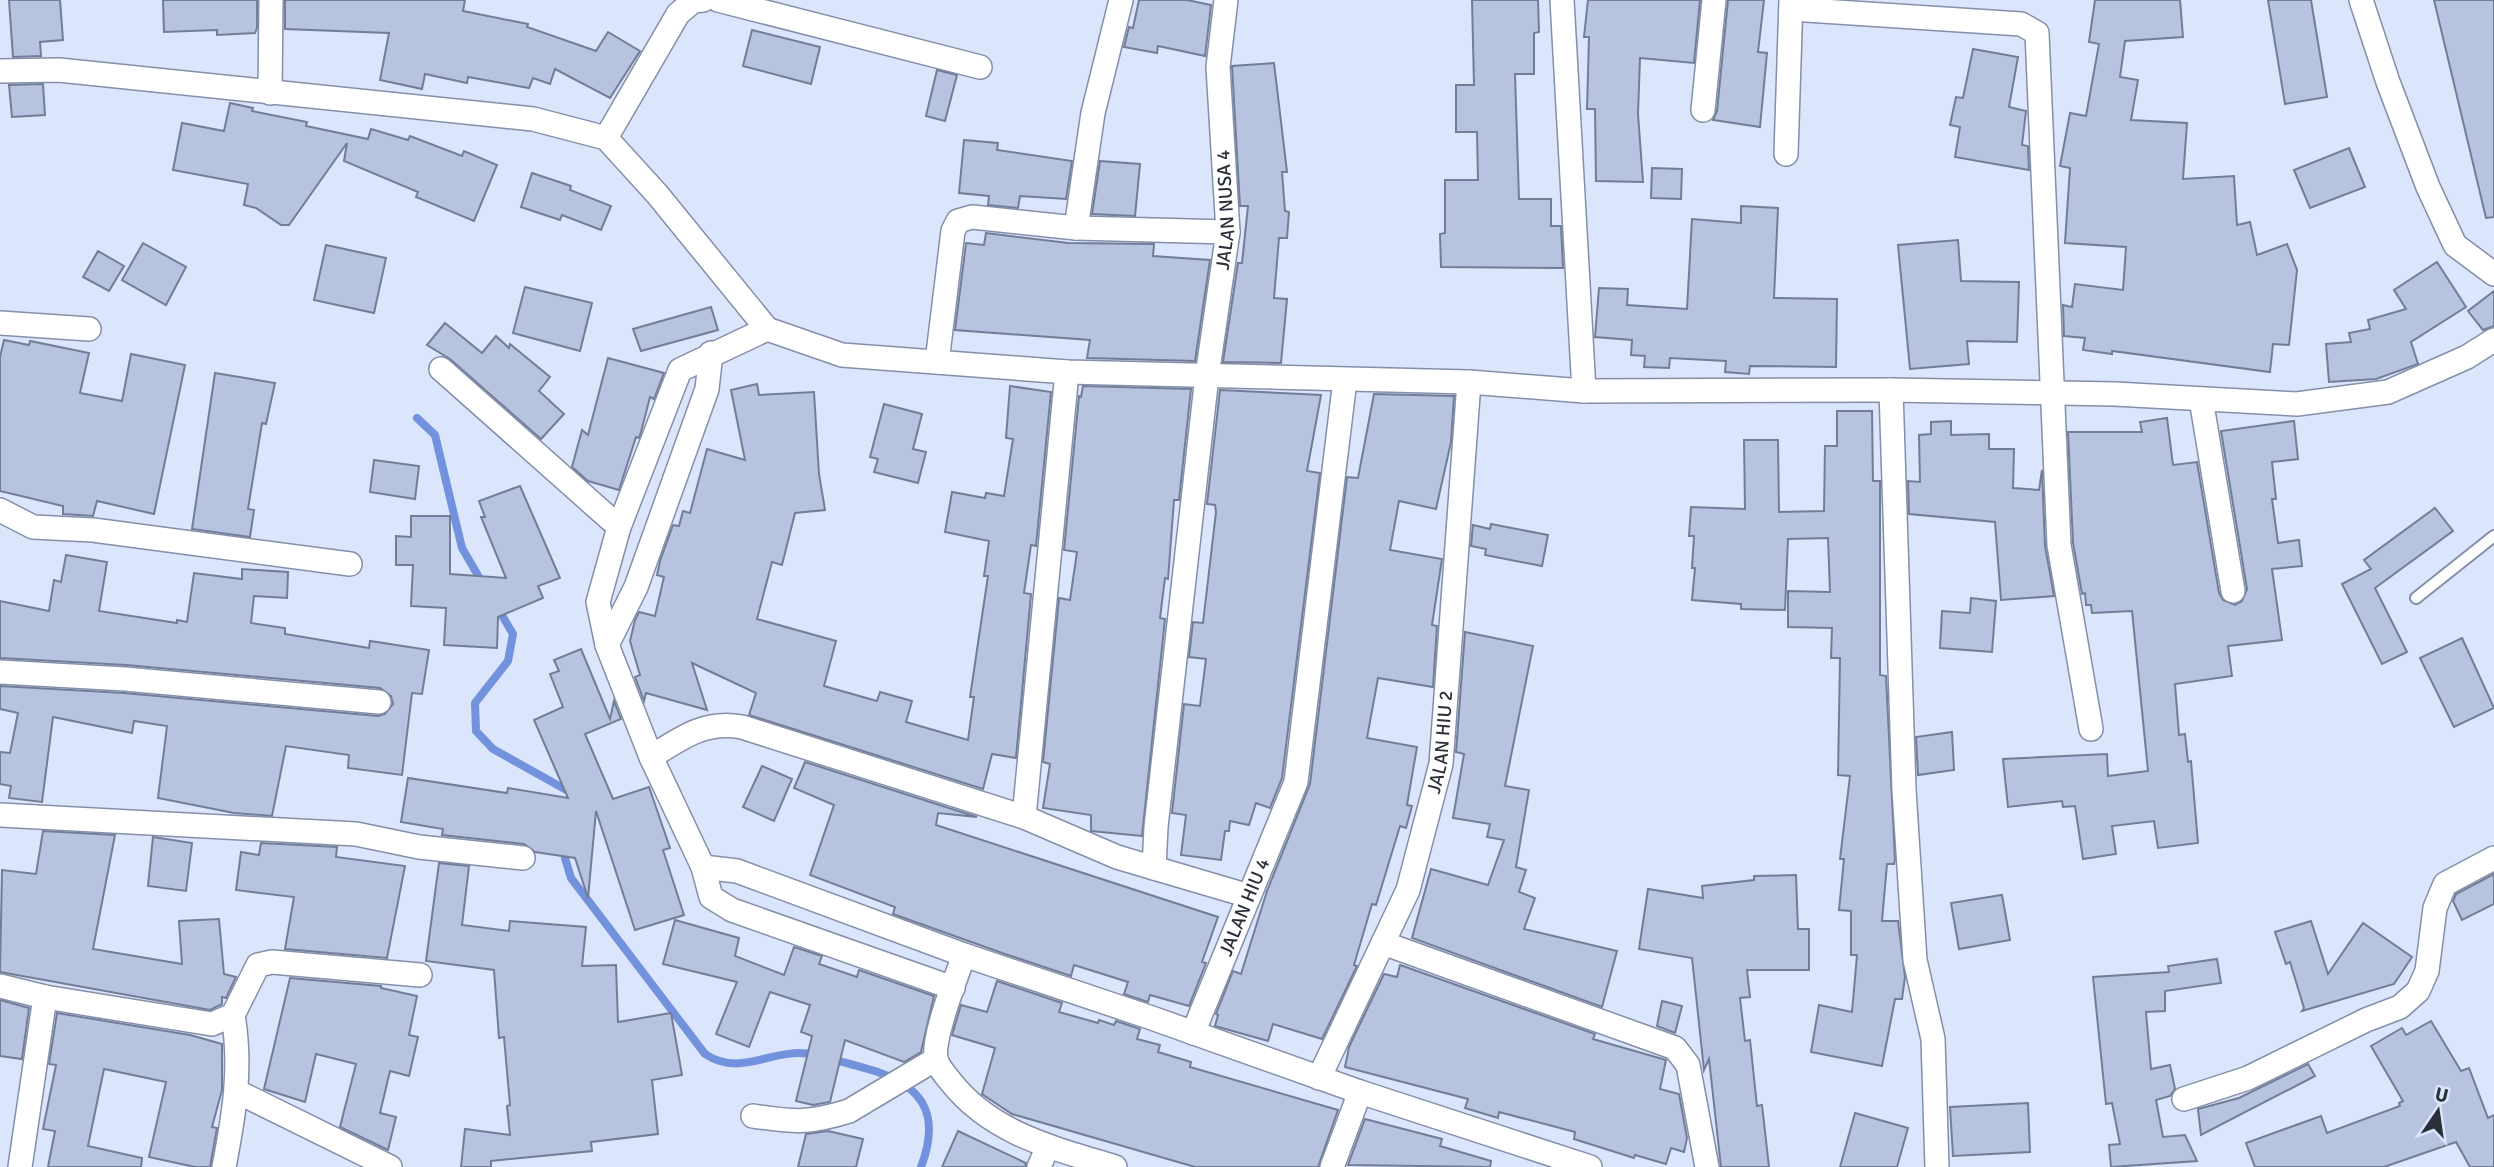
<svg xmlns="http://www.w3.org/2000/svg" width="2494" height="1167" font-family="Signika,sans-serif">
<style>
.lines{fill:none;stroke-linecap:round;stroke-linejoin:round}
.stream{stroke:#7392de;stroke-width:8}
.building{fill:#b7c3df;stroke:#727e97;stroke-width:2}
.service-casing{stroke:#848fa9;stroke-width:14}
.minor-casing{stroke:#848fa9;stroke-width:26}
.service{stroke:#fff;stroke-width:10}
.minor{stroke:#fff;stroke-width:23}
.labels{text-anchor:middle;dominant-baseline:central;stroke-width:6;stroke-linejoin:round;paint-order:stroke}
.street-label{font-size:19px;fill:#2a2f39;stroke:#dbe5fc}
</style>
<rect width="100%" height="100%" fill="#dbe5fc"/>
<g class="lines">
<g class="stream">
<polyline points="417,418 435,435 462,548 483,584"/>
<polyline points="497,607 513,634 508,661 475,703 476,731 493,749 570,792"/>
<path d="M566,846L565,858L571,878L705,1054C743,1079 774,1045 815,1055"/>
<path d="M831,1059C892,1074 951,1088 921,1167"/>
</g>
</g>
<g class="building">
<polygon points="9,0 60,0 63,40 40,42 41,56 13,57"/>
<polygon points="163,0 257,0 257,28 255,33 217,35 217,30 164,32"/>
<polygon points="285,0 465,0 463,11 528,24 527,27 596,51 608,32 640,51 610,98 555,69 550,84 533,78 529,88 468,77 467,83 425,74 422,89 380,80 389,33 285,29"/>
<polygon points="1139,0 1187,0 1211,5 1205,56 1158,46 1157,53 1124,47 1129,27 1133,28"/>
<polygon points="1472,0 1538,0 1539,32 1534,33 1534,74 1515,74 1519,199 1551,199 1551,226 1561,226 1563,268 1441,267 1440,234 1445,233 1445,180 1478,180 1477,132 1456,132 1456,85 1474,85"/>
<polygon points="1588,0 1700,0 1694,63 1640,58 1638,114 1643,182 1596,181 1595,109 1587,109 1589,37 1584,37"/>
<polygon points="1728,0 1764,0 1758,52 1767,53 1760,127 1713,120 1717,111"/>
<polygon points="2095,0 2180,0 2183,37 2125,41 2120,77 2138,80 2131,120 2187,123 2183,179 2234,176 2237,225 2250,222 2257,255 2287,244 2297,270 2289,345 2273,344 2270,372 2112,351 2112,354 2083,350 2085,338 2064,336 2063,305 2072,307 2075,284 2123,290 2126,247 2065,243 2070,168 2060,166 2070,113 2086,116 2099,44 2089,42"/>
<polygon points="2268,0 2311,0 2327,97 2285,104"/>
<polygon points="2434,0 2494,0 2494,217 2486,218"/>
<polygon points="752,30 820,47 811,84 743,66"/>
<polygon points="1973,49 2018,57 2009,107 2026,111 2022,145 2028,146 2029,170 1955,157 1960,127 1950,125 1956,97 1963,98"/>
<polygon points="1274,63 1287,172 1282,172 1285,211 1289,212 1287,238 1279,238 1274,298 1287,299 1281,363 1223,362 1238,263 1242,263 1248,206 1240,206 1232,66"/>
<polygon points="937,70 957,75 945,121 926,116"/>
<polygon points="43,84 45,115 12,117 9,85"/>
<polygon points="230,103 253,108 252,111 307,122 306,126 368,139 371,129 408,140 410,136 462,156 464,151 497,165 474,221 416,197 418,192 344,161 347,143 289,225 281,225 256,208 244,205 248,184 173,170 182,123 224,131"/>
<polygon points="964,140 998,143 997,150 1072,161 1066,199 1020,196 1018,208 988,205 989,196 959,193"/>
<polygon points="2349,148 2365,187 2310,208 2294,170"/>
<polygon points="1100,161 1140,164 1135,216 1092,214"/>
<polygon points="1652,168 1682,169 1681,199 1651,198"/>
<polygon points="532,173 571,186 570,190 611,206 601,230 562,215 560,220 521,207"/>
<polygon points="1741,206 1778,208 1774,298 1837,299 1836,367 1750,366 1749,374 1725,372 1726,361 1670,358 1669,368 1644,367 1645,356 1631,355 1632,340 1595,337 1599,288 1628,289 1627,305 1687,309 1692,219 1741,223"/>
<polygon points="986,233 1068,243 1154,244 1153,256 1210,260 1195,361 1087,358 1090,340 955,330 966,243 984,245"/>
<polygon points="1958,240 1961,281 2019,282 2017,342 1967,341 1969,364 1910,369 1898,245"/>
<polygon points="143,243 186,267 166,305 122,280"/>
<polygon points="326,245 386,258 374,313 314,300"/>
<polygon points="98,251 124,266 109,291 83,277"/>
<polygon points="2437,262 2466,307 2411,342 2418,364 2376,379 2329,382 2326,344 2351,342 2349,333 2370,329 2368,320 2406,309 2394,290"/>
<polygon points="525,287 592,303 580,351 513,333"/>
<polygon points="2494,291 2494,326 2483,330 2468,311"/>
<polygon points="711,307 718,330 641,351 633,329"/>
<polygon points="445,323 482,353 496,336 509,348 510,344 550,377 539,391 564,414 541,439 450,359 427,345"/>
<polygon points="4,340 29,345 30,341 89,353 80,393 122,401 131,354 185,365 154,514 97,501 93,516 63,514 63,506 0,491 0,357"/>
<polygon points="608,358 664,373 654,399 650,397 641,432 639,438 636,437 619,490 588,481 572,467 582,430 588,435"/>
<polygon points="215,373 275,383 266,424 262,423 248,509 254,510 250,537 192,529"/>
<polygon points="757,384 759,395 814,392 819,474 825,510 795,513 782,565 772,562 757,619 836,641 824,686 877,701 880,692 912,701 906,722 968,740 974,697 970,697 988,576 984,576 989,541 945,532 952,492 985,498 986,493 1004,496 1013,439 1006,438 1010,386 1051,392 1036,546 1031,545 1024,593 1031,594 1016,758 992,754 983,789 749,715 756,693 692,663 707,710 646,693 644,701 635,677 640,675 630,641 635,620 639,612 655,616 664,577 657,575 660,561 673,525 679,526 683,511 690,513 707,449 745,460 731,390"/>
<polygon points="1083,386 1191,389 1179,500 1174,500 1168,579 1165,578 1160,618 1165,619 1142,836 1091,831 1091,815 1043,808 1050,764 1043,762 1059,598 1070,600 1077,552 1064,550 1079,396 1081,397"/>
<polygon points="1220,390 1321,395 1307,471 1320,473 1282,778 1270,808 1256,803 1249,825 1230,821 1229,831 1225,831 1221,860 1181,855 1186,815 1172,813 1184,704 1200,706 1206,659 1189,657 1193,622 1203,623 1216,512 1215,505 1207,504"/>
<polygon points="1374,394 1454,396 1451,442 1436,509 1399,501 1390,550 1442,559 1432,625 1437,626 1433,687 1378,678 1367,738 1417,747 1407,805 1412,806 1406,828 1400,826 1376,905 1372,904 1354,965 1357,966 1322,1039 1273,1024 1268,1041 1215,1026 1218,1015 1216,1014 1233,971 1241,974 1267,891 1310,784 1347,477 1358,478"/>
<polygon points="884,404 922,414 913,449 926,452 918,483 874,472 878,459 870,457"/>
<polygon points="1837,411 1872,411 1873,481 1880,481 1880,675 1886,676 1895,860 1894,864 1887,864 1882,921 1898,921 1905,977 1902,999 1895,999 1882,1066 1811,1052 1819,1005 1852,1012 1857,955 1851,955 1851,911 1839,910 1844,859 1840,859 1850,776 1838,775 1840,658 1831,658 1832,628 1788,627 1788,591 1830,592 1828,538 1788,539 1785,610 1741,609 1741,604 1692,600 1695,568 1692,568 1694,536 1689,536 1691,507 1745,509 1744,440 1778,440 1779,512 1824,511 1825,446 1837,446"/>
<polygon points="2167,418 2173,465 2197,462 2219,593 2223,600 2235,605 2242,601 2247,589 2221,431 2294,421 2298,459 2272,462 2276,499 2272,499 2278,543 2299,540 2302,566 2272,569 2282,640 2228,646 2232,676 2175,684 2179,735 2185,734 2188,762 2191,761 2198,843 2158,848 2154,821 2112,826 2116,854 2083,859 2075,806 2063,807 2062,801 2008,807 2003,759 2107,754 2108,776 2148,771 2132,611 2092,613 2091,605 2086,605 2085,593 2082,594 2073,543 2068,432 2142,432 2140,422"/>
<polygon points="1951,421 1951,435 1989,434 1989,449 2014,449 2013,488 2039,490 2042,470 2045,546 2054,596 2001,600 1995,522 1909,514 1908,481 1920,482 1919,435 1931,434 1931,422"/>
<polygon points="374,460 419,466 415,499 370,492"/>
<polygon points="520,486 560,578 538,586 543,598 498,617 497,648 444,645 446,608 411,606 413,565 396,565 396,536 411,537 411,516 450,516 450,574 506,578 481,517 485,517 479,501"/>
<polygon points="2435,508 2453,531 2375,588 2407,652 2382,664 2342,584 2371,569 2364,560"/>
<polygon points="1491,524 1548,535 1542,566 1485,555 1486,549 1471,546 1473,525 1490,529"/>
<polygon points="66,555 107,562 99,611 177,623 177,620 187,622 194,573 242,579 242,569 288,572 287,598 254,596 251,623 285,628 285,634 369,648 370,641 429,650 422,694 412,693 402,775 348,768 349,755 286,746 272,816 234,813 158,798 167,726 134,721 132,733 53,717 42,802 9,798 11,786 0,784 0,752 10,753 18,713 0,709 0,686 124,693 378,716 385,714 393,704 391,696 380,688 126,665 0,658 0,601 49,611 54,580 61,582"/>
<polygon points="1971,598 1996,601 1992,652 1940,648 1942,611 1970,613"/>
<polygon points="1465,632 1533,646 1505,786 1529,790 1516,867 1526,870 1519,892 1535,898 1524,929 1617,951 1602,1007 1412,938 1431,869 1488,885 1504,840 1487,837 1490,824 1453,818 1464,754 1456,752"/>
<polygon points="2462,638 2494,708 2454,727 2420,658"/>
<polygon points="581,649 610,719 614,701 621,719 585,734 613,799 649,787 670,848 663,850 684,915 635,930 596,811 588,898 575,858 535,852 524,844 442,835 443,829 401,822 408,778 507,793 508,788 568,798 534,720 563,707 550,674 559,671 554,660"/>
<polygon points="1952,732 1954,770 1918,775 1916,737"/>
<polygon points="805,762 977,817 938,813 936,825 1218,917 1202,962 1206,963 1189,1006 1150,995 1148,1002 1124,994 1128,982 1074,965 1071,976 1005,954 893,914 895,907 810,875 834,805 794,788"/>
<polygon points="762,766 792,779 774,821 743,807"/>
<polygon points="43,831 115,835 93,949 182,964 179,921 219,919 224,974 236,977 226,998 222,997 222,1004 210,1010 0,972 2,870 36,874"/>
<polygon points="153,837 192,843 186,891 148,886"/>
<polygon points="261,843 337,847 336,857 405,866 387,958 285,949 294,897 236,890 241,852 259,855"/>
<polygon points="439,863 469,866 462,925 509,931 510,921 586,927 582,966 616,965 618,1022 671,1013 682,1075 652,1080 658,1134 591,1142 592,1151 491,1161 491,1167 461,1167 465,1129 510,1135 507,1106 510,1105 504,1037 499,1038 494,970 426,961"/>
<polygon points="2494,874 2494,904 2462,920 2453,901 2456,894"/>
<polygon points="1796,875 1798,929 1809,929 1809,970 1747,970 1750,997 1740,998 1745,1041 1750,1040 1757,1106 1762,1105 1769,1167 1721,1167 1709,1059 1704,1070 1692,958 1639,949 1648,889 1703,898 1702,886 1754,880 1754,876"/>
<polygon points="2002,895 2010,940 1959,949 1951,903"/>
<polygon points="675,920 739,938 735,956 784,975 794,947 822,956 819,964 857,977 859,970 934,996 921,1052 904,1062 845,1040 830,1102 813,1105 796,1101 812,1036 801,1032 810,1005 770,992 749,1047 716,1034 737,982 663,964"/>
<polygon points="2311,921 2328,974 2363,923 2412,957 2394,984 2302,1011 2304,1008 2290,962 2286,964 2275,932"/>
<polygon points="2217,959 2221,983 2165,991 2165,1011 2146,1012 2151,1069 2170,1065 2175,1089 2170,1096 2156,1100 2163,1137 2185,1135 2197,1161 2111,1167 2109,1145 2120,1144 2112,1103 2106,1104 2093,977 2169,972 2168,966"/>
<polygon points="1400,965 1595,1034 1593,1039 1666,1060 1660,1089 1679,1094 1687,1138 1684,1152 1671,1148 1666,1164 1635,1155 1634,1158 1574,1139 1575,1132 1499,1112 1498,1118 1465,1108 1468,1099 1345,1067 1349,1047 1384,974 1397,977"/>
<polygon points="290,978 381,986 381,988 417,996 409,1035 418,1037 409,1076 390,1071 380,1113 396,1117 388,1150 340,1127 356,1064 316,1054 305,1102 264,1089"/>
<polygon points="997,981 1062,1003 1059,1012 1098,1023 1099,1020 1114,1025 1116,1021 1140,1029 1137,1039 1160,1045 1158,1052 1191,1062 1190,1067 1338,1110 1318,1167 1195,1167 1012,1114 982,1094 995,1048 952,1035 961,1005 987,1012"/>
<polygon points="0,1000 29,1008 22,1059 0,1056"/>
<polygon points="1662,1001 1682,1006 1675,1033 1657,1026"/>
<polygon points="57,1013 190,1035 222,1044 222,1090 212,1127 217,1128 210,1167 195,1167 149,1157 166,1082 104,1069 88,1146 142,1158 141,1167 48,1167 55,1131 43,1129 56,1065 49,1064"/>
<polygon points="2431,1021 2461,1071 2469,1068 2488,1118 2494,1115 2494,1167 2470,1167 2456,1142 2384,1167 2255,1167 2246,1143 2321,1116 2327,1133 2400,1106 2399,1103 2403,1101 2371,1046 2402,1028 2406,1035"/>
<polygon points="2308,1064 2315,1076 2201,1135 2198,1109 2239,1098"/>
<polygon points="2028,1103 2030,1152 1953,1156 1950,1107"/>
<polygon points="1855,1113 1908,1128 1897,1167 1840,1167"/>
<polygon points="1365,1119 1442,1139 1440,1146 1491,1161 1490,1167 1348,1165"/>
<polygon points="828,1131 863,1139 856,1167 798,1167 806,1134"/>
<polygon points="958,1131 1026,1163 1025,1167 942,1167"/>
</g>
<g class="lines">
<g class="service-casing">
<polyline id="service" points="2416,598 2494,536"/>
</g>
<g class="minor-casing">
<g id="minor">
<polyline points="718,0 980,67"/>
<polyline points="1562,0 1584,391"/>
<polyline points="2361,0 2388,82 2428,187 2455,245 2494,274"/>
<polyline points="1791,9 2021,24 2037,33 2059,545 2091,729"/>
<polyline points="0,71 59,70 533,119 606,138 657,194 767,329 842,355 1067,372 1469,382 1584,391 1891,390 2115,394 2297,404 2388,392 2467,357 2494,340"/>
<polyline points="270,93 271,0"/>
<polyline points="1703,110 1714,0"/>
<polyline points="606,138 678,14 693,1 703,0"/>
<polyline points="1786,154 1791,0"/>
<polyline points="1076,228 1093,113 1121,0"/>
<polyline points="0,323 89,329"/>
<polyline points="767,329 680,370 619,527 598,602 607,645 651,757 703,867 711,897 732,910 953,988"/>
<polyline points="937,362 953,231 958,221 972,217 1076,228 1228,232"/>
<polyline points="441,369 619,527"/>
<polyline points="1891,390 1904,790 1915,960 1933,1039 1937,1167"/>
<polyline points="2201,399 2233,591"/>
<polyline points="0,510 33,527 93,530 350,564"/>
<polyline points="607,645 636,587 707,389 711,353"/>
<polyline points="0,672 125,679 379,702"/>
<path id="s1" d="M651,757C681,738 705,720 742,727L1024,817L1117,857L1154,868L1156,827L1207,376L1228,232L1218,67L1226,0"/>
<polyline points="0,815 356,834 419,847 523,858"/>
<polyline points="1024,817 1067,372"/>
<polyline points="703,867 737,871 964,955 1149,1017 1360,1092 1590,1167"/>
<polyline points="1154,868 1249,896"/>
<polyline points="1383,943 1675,1048 1688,1065 1707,1167"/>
<path d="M964,955C956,978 932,1037 936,1059C938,1067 946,1076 951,1082C992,1134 1054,1148 1115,1167"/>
<polyline points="0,986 45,997 212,1024 233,1015 258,965 272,962 420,975"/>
<path id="s2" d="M1193,1033L1296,782L1345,380"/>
<path id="s3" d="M1319,1078L1408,890L1441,764L1469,382"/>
<polyline points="238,1092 390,1167"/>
<polyline points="2184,1099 2248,1078 2366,1020 2400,1007 2418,991 2427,971 2435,908 2445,884 2494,858"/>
<path d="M753,1116C795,1122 807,1124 849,1111L936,1059"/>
<polyline points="20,1167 45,997"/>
<path d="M224,1167C234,1115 242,1068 233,1015"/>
<polyline points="1039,1167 1048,1146"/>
<polyline points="1332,1167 1360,1092"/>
</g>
</g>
<use href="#service" class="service"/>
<use href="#minor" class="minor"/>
</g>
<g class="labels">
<g class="street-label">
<text stroke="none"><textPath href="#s1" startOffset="1197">JALAN NUSA 4</textPath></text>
<text stroke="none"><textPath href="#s3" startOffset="360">JALAN HIU 2</textPath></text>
<text stroke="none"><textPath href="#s2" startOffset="136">JALAN HIU 4</textPath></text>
</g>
</g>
<g transform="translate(2438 1111) rotate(13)" stroke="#dbe5fc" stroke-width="5" paint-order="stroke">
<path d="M0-5L12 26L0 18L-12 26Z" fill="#2a2f39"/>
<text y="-10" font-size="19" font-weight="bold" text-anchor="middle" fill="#2a2f39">U</text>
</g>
</svg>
